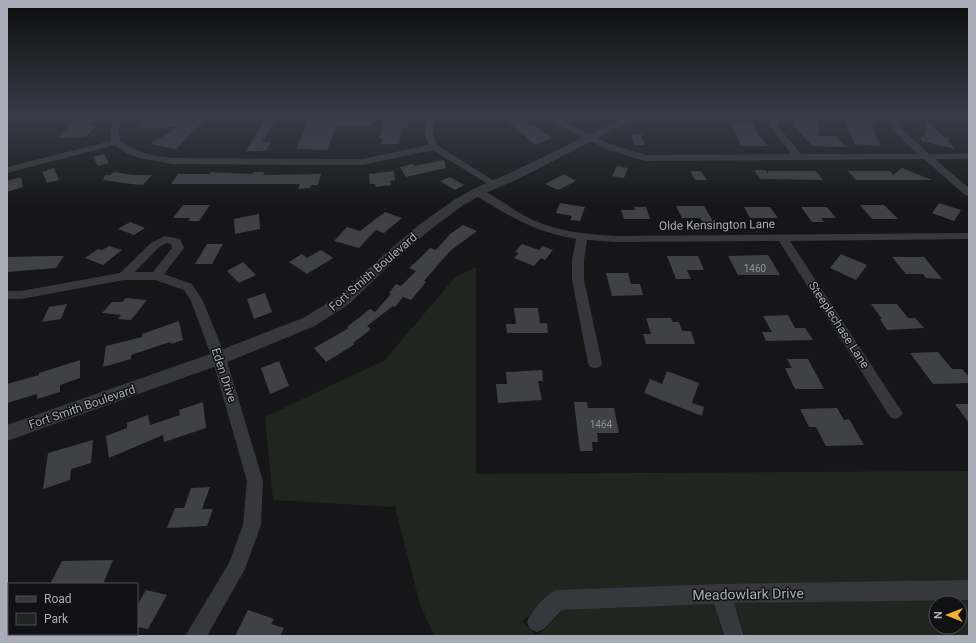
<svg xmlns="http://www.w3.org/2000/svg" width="976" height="643" font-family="Roboto,sans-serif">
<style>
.green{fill:#1e261f;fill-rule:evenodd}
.building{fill:#404145}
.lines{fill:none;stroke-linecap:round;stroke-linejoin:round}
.minor{fill:#37383d;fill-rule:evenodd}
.tertiary{fill:#37383d;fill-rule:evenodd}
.labels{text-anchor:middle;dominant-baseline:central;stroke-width:3;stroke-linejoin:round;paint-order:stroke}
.number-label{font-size:10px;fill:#8e929b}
.street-label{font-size:12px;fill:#a8adb8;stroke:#111113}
.near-street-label{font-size:14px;fill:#a8adb8;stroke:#111113}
</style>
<rect width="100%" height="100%" fill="#161618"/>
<g class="green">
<polygon points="476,267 476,474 969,471 969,580 556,591 550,594 522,622 536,636 434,636 420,604 395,507 273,500 265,417 385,360 455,277"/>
<path d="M969,599V636H745L734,603ZM936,603H960V627H936Z"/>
<polygon points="714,604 723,636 538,636 563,610"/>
</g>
<g class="building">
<polygon points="77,116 99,116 90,126 97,126 85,137 58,138"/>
<polygon points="502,116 521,116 530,125 533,124 552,138 535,145"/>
<polygon points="795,116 819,116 819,136 836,136 846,147 812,146 795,127"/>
<polygon points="848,116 871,116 874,130 881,146 855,144 845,120 848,120"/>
<polygon points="335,117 375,117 372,126 336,126 327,150 296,149 309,119 335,118"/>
<polygon points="146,118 207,118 176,149 150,144 178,127 137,128"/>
<polygon points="266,118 277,118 262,142 271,142 266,151 246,151"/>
<polygon points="385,118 410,118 408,128 403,128 399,144 381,144 383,138 379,138"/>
<polygon points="927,120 944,137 949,137 948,141 955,149 921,141 921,137 925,137"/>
<polygon points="735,121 752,122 758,135 759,135 768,146 741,146 731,123 736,124"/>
<polygon points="631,134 641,134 645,145 634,145"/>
<polygon points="104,154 109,163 98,166 93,157"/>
<polygon points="444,160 446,168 406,177 400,167 413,164 414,166"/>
<polygon points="617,166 628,168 624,178 612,176"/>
<polygon points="54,168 59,180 47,183 42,172"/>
<polygon points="902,168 932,180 856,180 848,171 890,171 893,175"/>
<polygon points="754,170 765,170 768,174 768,171 816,171 823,180 760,179"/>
<polygon points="394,171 395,180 390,181 391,185 376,187 375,184 370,184 369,174"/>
<polygon points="690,171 701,171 707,180 695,180"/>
<polygon points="114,172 132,175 152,175 143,185 131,184 103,180 105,175 110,175"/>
<polygon points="211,172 252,174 254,172 265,172 263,175 321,174 318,185 312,185 310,188 298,189 300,184 171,184 178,174 210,174"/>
<polygon points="564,174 576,181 558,190 545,184"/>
<polygon points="21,177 23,187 7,192 7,181"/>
<polygon points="450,177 464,185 455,190 440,181"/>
<polygon points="560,203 585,207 580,221 570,220 572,216 556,213"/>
<polygon points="939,203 961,210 954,221 932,213"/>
<polygon points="183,205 210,205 199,221 189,221 190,218 173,218"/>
<polygon points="860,205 884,205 898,219 872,219"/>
<polygon points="676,206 704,206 714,223 703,223 700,218 682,218"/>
<polygon points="634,207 646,207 650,219 624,219 621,210 635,210"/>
<polygon points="744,207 770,207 778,218 750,218"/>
<polygon points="801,207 827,207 836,218 821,218 824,222 812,222"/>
<polygon points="385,212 402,218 384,233 376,230 359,248 334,241 347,227 360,231"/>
<polygon points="259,214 260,229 235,234 234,219"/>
<polygon points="130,222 145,228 134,235 118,229"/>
<polygon points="463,225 477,231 450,251 424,281 426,282 411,300 403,297 395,307 393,306 367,326 371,329 353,343 355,344 326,362 314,348 349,328 347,327 370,309 375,312 391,294 389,293 396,284 401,286 416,271 409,268 418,260 430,248 436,250 450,234"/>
<polygon points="207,244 223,244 212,264 195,264"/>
<polygon points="522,244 539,250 543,246 553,250 545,260 541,258 534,266 514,258 519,253 515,252"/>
<polygon points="109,246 122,250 103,265 85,258 98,249 102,250"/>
<polygon points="321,250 333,258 307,274 289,262 302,254 307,258"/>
<polygon points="841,254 867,265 856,280 830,268"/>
<polygon points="768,255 780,275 738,275 728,256"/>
<polygon points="51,256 64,256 56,268 7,272 7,257"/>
<polygon points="667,256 698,256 704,270 687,270 691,279 676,279"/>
<polygon points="892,257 924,257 942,279 926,278 923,274 906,274"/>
<polygon points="243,262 256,275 239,283 227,271"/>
<polygon points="606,273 628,273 631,284 640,284 643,295 612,296"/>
<polygon points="265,293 272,312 254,319 247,299"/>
<polygon points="126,298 147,300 131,320 118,319 121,315 102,313 112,302 122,302"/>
<polygon points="67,304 61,319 42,322 49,307"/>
<polygon points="871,304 897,304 908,318 915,318 924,328 887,330 880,319 882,319"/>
<polygon points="514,308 538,308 540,323 547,323 548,333 507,333 506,324 516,324"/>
<polygon points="788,315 795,328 805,328 813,340 766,341 762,332 772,332 763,316"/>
<polygon points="646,318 671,318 673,322 679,322 682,331 691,331 695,344 646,344 643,334 651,334"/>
<polygon points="179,321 183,340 171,344 170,342 131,355 131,359 103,367 106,346 142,337 142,334"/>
<polygon points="938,352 952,369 962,369 969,377 969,383 933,384 910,353"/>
<polygon points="787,359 808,359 824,389 795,389 785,368 792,368"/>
<polygon points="80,360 80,378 60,385 60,392 37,399 37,394 7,403 7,384 39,375 39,373"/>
<polygon points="279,361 289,386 270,394 261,368"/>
<polygon points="542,370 543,381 538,381 542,400 498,403 496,384 507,384 506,372"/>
<polygon points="667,371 699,383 692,403 704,407 702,416 644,393 650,379 662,384"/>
<polygon points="203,402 206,428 164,442 163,435 109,458 106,436 127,428 127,423 148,415 150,425 180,415 179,410"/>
<polygon points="574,402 587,402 588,408 614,408 619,433 597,433 598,442 592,442 593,451 580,451"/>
<polygon points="955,404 969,404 969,423"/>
<polygon points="837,408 844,420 849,419 864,445 826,446 816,427 809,427 800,409"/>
<polygon points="93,440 91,463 71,469 70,480 43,489 48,453"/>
<polygon points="210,487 202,509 213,509 207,526 167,528 175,508 184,508 191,488"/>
<polygon points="113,560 103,584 50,584 62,561"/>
<polygon points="146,590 167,595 148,629 137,627 137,606"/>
<polygon points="248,610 274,619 271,624 284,628 280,636 235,636"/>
</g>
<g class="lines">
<g class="minor">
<path d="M116,116H124L118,129L120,141C137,153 153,156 173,158L362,159L429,145L425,136L426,116H434L433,132L437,145L499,184L497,186H491L433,150L362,165L173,164L139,158L126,153L115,145L7,173V167L111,141L110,129Z"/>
<path d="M541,116H552L612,145L646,155L791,154L770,126V116H778V126L801,154H918C905,142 893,134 888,116H896L899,126L929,154L969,153V159H935L969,188V196L965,195L924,159L645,161L606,149Z"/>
<path d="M477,189C491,192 511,209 525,216C553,231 584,234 615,236L969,233V239L790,241L900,409L903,413L900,417L895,419L890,417L779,241L615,242L587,240L584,260V280L602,363L600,367L595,368L590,367L588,363L572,280V260L576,239C534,232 509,216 473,194L472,192Z"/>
<path d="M165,236L180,239L184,248L164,274L192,284L203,301L226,358L263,481L261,525L245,569L207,636H185L229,563L243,525L247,481L212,358L191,301L184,290L155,280H124L21,299H7V291H21L120,273L151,243ZM167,243L171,244L172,248L153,272H135L159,247Z"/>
<path d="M969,580V600L734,603L744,636H724L714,604L562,610L544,629L537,632L530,629L527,622C532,610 545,595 557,590L721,584Z"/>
</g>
<polygon class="tertiary" points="627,116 641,116 516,180 481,195 462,206 430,230 398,257 349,304 315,326 225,363 7,441 7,425 213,353 303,318 339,296 388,251 420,224 454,200 473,189 508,174"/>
</g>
<linearGradient id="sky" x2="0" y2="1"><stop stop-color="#0c0c0d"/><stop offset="0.56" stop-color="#363c48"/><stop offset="1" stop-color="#363c48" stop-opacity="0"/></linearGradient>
<rect width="976" height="206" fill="url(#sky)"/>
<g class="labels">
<g class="number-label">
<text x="755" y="268">1460</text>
<text x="601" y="424">1464</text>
</g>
<g class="street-label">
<text transform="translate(717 225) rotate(-1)">Olde Kensington Lane</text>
<text transform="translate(373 272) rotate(-41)">Fort Smith Boulevard</text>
<text transform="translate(839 325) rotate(57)">Steeplechase Lane</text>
<text transform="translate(224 375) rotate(72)">Eden Drive</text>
<text transform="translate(82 407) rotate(-19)">Fort Smith Boulevard</text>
</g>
<g class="near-street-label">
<text transform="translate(748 594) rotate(-1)">Meadowlark Drive</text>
</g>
</g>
<rect width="976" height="643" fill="none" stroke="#a8adb8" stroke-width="16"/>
<rect x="8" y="583" width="130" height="52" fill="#111113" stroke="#4d4f55"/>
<rect x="16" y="596" width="20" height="6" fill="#37383d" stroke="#4d4f55"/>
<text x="44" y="603" font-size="12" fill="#a8adb8">Road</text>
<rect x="16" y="613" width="20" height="12" fill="#1e261f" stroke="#4d4f55"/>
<text x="44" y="623" font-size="12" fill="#a8adb8">Park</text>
<g transform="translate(948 615) rotate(270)"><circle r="19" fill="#111113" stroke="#4d4f55"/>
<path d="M0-3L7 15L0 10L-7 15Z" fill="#f2b134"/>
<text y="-6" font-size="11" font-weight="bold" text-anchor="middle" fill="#a8adb8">N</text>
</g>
</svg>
